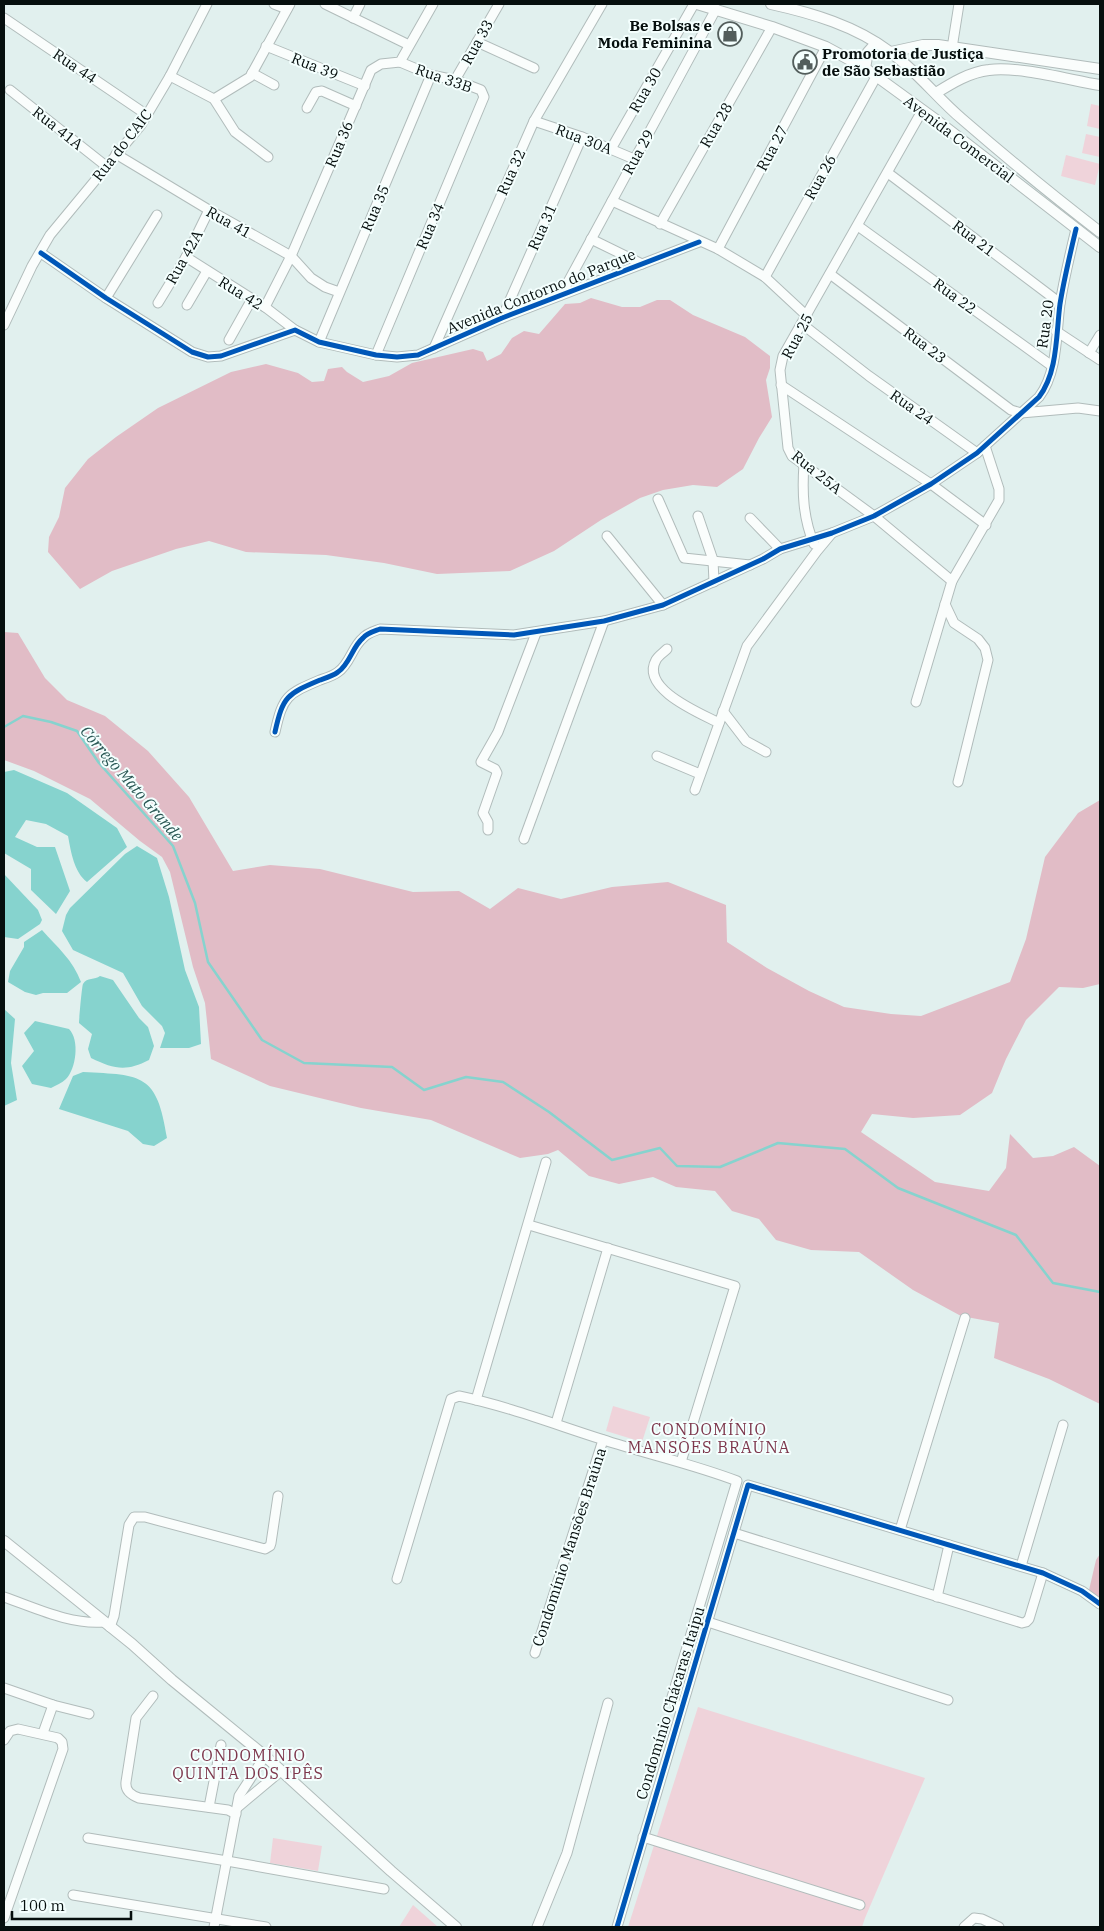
<svg xmlns="http://www.w3.org/2000/svg" width="1104" height="1931" font-family="'IBM Plex Serif',serif">
<style>
.green{fill:#efd3da}
.forest{fill:#e1bcc6}
.water{fill:#86d3ce}
.lines{fill:none;stroke-linecap:round;stroke-linejoin:round}
.stream{stroke:#86d3ce;stroke-width:2.5}
.minor-casing{stroke:#b1bcbb;stroke-width:11}
.tertiary-casing{stroke:#b1bcbb;stroke-width:12}
.minor{stroke:#fafdfc;stroke-width:9}
.tertiary{stroke:#fafdfc;stroke-width:10}
.cycleway-casing{stroke:#f4fffe;stroke-width:8}
.cycleway{stroke:#0057b8;stroke-width:5}
.labels{text-anchor:middle;dominant-baseline:central;stroke-width:4;stroke-linejoin:round;paint-order:stroke}
.poi-label{font-size:15px;font-weight:bold;fill:#060f0e;stroke:#f4fffe;text-anchor:end}
.street-label{font-size:15px;fill:#060f0e;stroke:#f4fffe}
.water-label{font-size:16px;font-style:italic;fill:#295754;stroke:#f4fffe}
.neighbourhood-label{font-size:16px;letter-spacing:1px;fill:#7d374c;stroke:#f4fffe}
</style>
<rect width="100%" height="100%" fill="#e1f0ee"/>
<g class="green">
<polygon points="1091,104 1100,106 1100,129 1087,126"/>
<polygon points="1086,134 1100,137 1100,157 1082,153"/>
<polygon points="1066,155 1100,164 1095,185 1061,176"/>
<polygon points="613,1406 650,1417 642,1442 606,1431"/>
<polygon points="698,1707 925,1778 865,1918 862,1927 628,1927"/>
<polygon points="273,1838 322,1846 318,1871 270,1863"/>
<polygon points="413,1905 438,1927 399,1927"/>
</g>
<g class="forest">
<polygon points="591,298 622,307 640,307 657,300 670,300 693,315 745,337 770,356 770,368 766,380 772,417 759,438 743,469 717,487 693,485 663,490 640,498 601,520 554,551 510,571 437,574 384,563 326,555 246,552 209,541 176,549 112,571 80,589 48,552 49,537 59,517 65,488 88,459 116,437 158,408 231,372 266,364 298,373 312,382 324,381 328,369 342,367 347,372 363,382 389,376 412,363 473,349 483,352 487,361 501,354 512,338 524,331 539,334 565,304 580,303"/>
<polygon points="4,632 18,633 45,678 67,700 105,716 148,751 189,797 233,871 270,865 320,869 413,892 459,891 490,909 518,888 561,899 612,887 668,882 726,905 727,942 767,968 809,991 844,1007 891,1014 921,1016 1010,982 1026,939 1045,857 1078,813 1100,800 1100,984 1083,988 1059,987 1026,1020 1006,1059 992,1093 960,1115 913,1118 872,1114 861,1132 935,1182 989,1191 1006,1168 1010,1134 1033,1158 1053,1156 1074,1147 1100,1166 1100,1404 1049,1379 994,1358 999,1323 961,1316 913,1290 859,1252 811,1250 776,1240 759,1219 732,1211 715,1191 676,1187 653,1177 619,1184 589,1176 558,1150 548,1154 520,1158 431,1120 361,1108 270,1086 211,1059 205,1003 193,967 170,872 162,857 140,841 90,799 34,771 4,760"/>
<polygon points="1100,1554 1100,1598 1089,1590 1096,1560"/>
</g>
<g class="water">
<path d="M14,770L67,793L117,828L127,847L87,882C74,872 71,852 68,836L46,824L26,820L15,837L37,847H55L70,891L56,914L31,890V869L4,853V772Z"/>
<polygon points="137,846 157,858 169,897 185,970 199,1007 201,1044 189,1048 160,1048 165,1033 162,1026 142,1006 123,973 73,950 62,931 66,915 70,908 125,854"/>
<polygon points="4,874 38,910 42,920 40,924 18,939 4,937"/>
<path d="M42,930C57,947 73,960 81,982L67,993H43L36,995L25,992L8,982L10,971L24,947V942Z"/>
<path d="M100,976L113,980L139,1018L148,1027L154,1046L149,1060C126,1072 114,1069 91,1058L88,1049L92,1034L79,1023C79,1020 82,985 83,984C87,977 95,980 100,976Z"/>
<polygon points="4,1009 15,1019 11,1063 17,1100 4,1106"/>
<path d="M35,1021L69,1029C80,1040 76,1069 66,1079C62,1083 56,1085 51,1088L32,1084L22,1066L34,1051L24,1033Z"/>
<path d="M83,1072C143,1075 157,1074 167,1138L154,1146L143,1144L128,1131L59,1109L73,1076Z"/>
</g>
<g class="lines">
<polyline class="stream" points="4,727 23,716 51,722 77,731 99,763 173,846 195,903 208,962 262,1040 304,1063 392,1067 424,1090 466,1077 503,1082 549,1112 612,1160 660,1148 677,1166 720,1167 778,1143 845,1149 898,1188 1016,1235 1053,1283 1100,1292"/>
<g class="minor-casing">
<g id="minor">
<polyline points="274,4 287,9"/>
<polyline points="325,4 409,45"/>
<polyline points="4,18 147,115"/>
<polyline points="353,18 360,4"/>
<polyline points="477,42 534,68"/>
<polyline points="266,46 365,86"/>
<polyline points="952,48 959,4"/>
<polyline points="252,73 274,85"/>
<polyline points="170,76 214,99 235,132 268,157"/>
<polyline points="455,80 499,4"/>
<polyline points="10,90 106,166"/>
<polyline points="214,99 250,77 290,4"/>
<polyline points="307,108 316,92 322,91 356,106"/>
<polyline points="922,111 783,356 780,370 788,448 792,456 874,516 952,581 999,500 999,489 985,446"/>
<polyline points="534,121 582,137 634,159"/>
<polyline points="611,149 694,4"/>
<polyline points="116,154 209,210 291,256 311,278 325,287 339,292"/>
<polyline points="888,173 1060,303"/>
<polyline points="612,201 718,249 765,277 807,316"/>
<polyline points="660,224 772,27"/>
<polyline points="858,226 1052,366"/>
<polyline points="591,239 642,264"/>
<polyline points="718,249 826,47"/>
<polyline points="41,253 106,298 192,352 208,357 221,356 295,330 319,342 376,355 397,357 418,355 502,318 699,242"/>
<polyline points="186,257 265,307 295,330"/>
<polyline points="830,274 1011,410 1021,413 1078,408 1100,411"/>
<polyline points="765,277 876,77"/>
<polyline points="561,295 716,9"/>
<polyline points="106,298 157,215"/>
<polyline points="158,303 186,257 209,210"/>
<polyline points="187,305 207,271"/>
<polyline points="265,307 291,256 371,70 381,64 400,62 433,4"/>
<polyline points="502,318 582,137"/>
<polyline points="802,324 869,376 977,453"/>
<polyline points="4,325 32,266 50,235 141,125 170,76 207,4"/>
<polyline points="1056,331 1100,360"/>
<polyline points="229,340 252,299"/>
<polyline points="319,342 431,75"/>
<polyline points="434,348 534,121 602,4"/>
<polyline points="1089,353 1100,335"/>
<polyline points="376,355 484,97 481,90 455,80 431,75 400,62"/>
<polyline points="781,385 931,484 986,525"/>
<path d="M804,464C802,492 803,518 814,544"/>
<polyline points="658,499 684,558 750,565"/>
<polyline points="698,516 713,560 714,582"/>
<polyline points="750,518 780,549"/>
<polyline points="607,536 663,605"/>
<polyline points="945,604 954,623 978,639 985,648 988,660 958,782"/>
<path d="M667,649C663,653 658,656 656,660C640,689 700,713 719,723"/>
<polyline points="916,702 952,581"/>
<polyline points="723,711 746,741 766,752"/>
<path d="M275,732C283,696 287,694 320,680C326,678 333,676 338,672C350,664 352,647 363,638C367,633 375,631 380,629L514,635L604,621L663,605L763,559L780,549L832,533L874,516L931,484L977,453L1039,397C1058,372 1056,334 1060,304C1064,279 1070,254 1076,229"/>
<polyline points="657,756 700,774"/>
<polyline points="695,790 747,646 817,551 832,533"/>
<polyline points="488,830 488,822 483,813 497,773 495,769 481,762 498,732 536,633"/>
<polyline points="524,839 604,621"/>
<polyline points="529,1225 735,1286 681,1462"/>
<polyline points="476,1400 546,1162"/>
<polyline points="556,1423 608,1248"/>
<polyline points="900,1530 965,1318"/>
<polyline points="734,1533 1022,1623 1026,1622 1029,1619 1043,1573"/>
<polyline points="1021,1566 1063,1425"/>
<path d="M397,1579L451,1399L459,1396C507,1406 554,1424 601,1439C646,1454 693,1464 737,1481L672,1697L676,1706L681,1708"/>
<path d="M4,1597C36,1608 70,1625 104,1622"/>
<polyline points="937,1597 949,1545"/>
<polyline points="708,1622 948,1700"/>
<polyline points="110,1627 114,1616 129,1525 134,1517 145,1517 265,1549 270,1546 271,1543 278,1496"/>
<polyline points="535,1653 603,1440"/>
<polyline points="4,1688 53,1705 89,1714"/>
<path d="M153,1696L136,1718L126,1782C125,1791 131,1795 139,1798L228,1810L236,1814"/>
<polyline points="43,1733 53,1705"/>
<polyline points="4,1740 10,1731 18,1729 58,1738 62,1742 63,1749 4,1918"/>
<polyline points="209,1807 221,1745"/>
<polyline points="238,1807 281,1771"/>
<polyline points="643,1837 860,1905"/>
<polyline points="88,1838 227,1861 384,1889"/>
<polyline points="73,1895 266,1927"/>
<polyline points="214,1927 239,1796 265,1756"/>
<polyline points="537,1927 567,1853 608,1703"/>
<polyline points="617,1927 748,1485 1043,1573 1082,1591 1100,1604"/>
<polyline points="964,1927 974,1918 982,1919 999,1927"/>
</g>
</g>
<g class="tertiary-casing">
<g id="tertiary">
<polyline points="697,4 772,27 826,47 865,68 935,119 1100,247"/>
<path d="M771,4C812,13 856,26 890,52C917,71 937,98 962,119C1007,158 1053,196 1100,232"/>
<polyline points="891,52 923,45 938,45 1100,69"/>
<polyline points="865,68 868,52 876,43"/>
<path d="M936,93C952,83 970,72 989,70C1019,66 1069,80 1100,85"/>
<polyline points="4,1541 132,1644 172,1680 265,1756 391,1871 456,1927"/>
</g>
</g>
<use href="#minor" class="minor"/>
<use href="#tertiary" class="tertiary"/>
<g class="cycleway-casing">
<g id="cycleway">
<polyline points="41,253 106,298 192,352 208,357 221,356 295,330 319,342 376,355 397,357 418,355 502,318 699,242"/>
<path d="M275,732C283,696 287,694 320,680C326,678 333,676 338,672C350,664 352,647 363,638C367,633 375,631 380,629L514,635L604,621L663,605L763,559L780,549L832,533L874,516L931,484L977,453L1039,397C1058,372 1056,334 1060,304C1064,279 1070,254 1076,229"/>
<polyline points="617,1927 748,1485 1043,1573 1082,1591 1100,1604"/>
</g>
</g>
<use href="#cycleway" class="cycleway"/>
</g>
<defs>
<g id="shop-ring" transform="scale(1.25)"><circle r="9.5" fill="#f4fffe" stroke="#535e5c" stroke-width="1.5"/><path d="M-5-2.5h2.3a2.7 3.5 0 0 1 5.4 0H5L5.5 6h-11ZM-1.5-2.5h3a1.5 2.3 0 0 0-3 0Z" fill="#535e5c"/></g>
<g id="civic-ring" transform="scale(1.25)"><circle r="9.5" fill="#f4fffe" stroke="#535e5c" stroke-width="1.5"/><path d="M-.6-6.5H3V-4.5H.6V-3L4-1V1h2V6H-6V1h2V-1L-.6-3ZM-1.2 2.5V6h2.4V2.5Z" fill="#535e5c"/></g>
</defs>
<g fill-rule="evenodd">
<use href="#shop-ring" x="730" y="34"/>
<use href="#civic-ring" x="805" y="62"/>
</g>
<g class="labels">
<g class="poi-label">
<text x="712" y="25">Be Bolsas e<tspan x="712" dy="17">Moda Feminina</tspan></text>
<text x="822" y="53" text-anchor="start">Promotoria de Justiça<tspan x="822" dy="17">de São Sebastião</tspan></text>
</g>
<g class="street-label">
<text transform="translate(477 42) rotate(-61)">Rua 33</text>
<text transform="translate(75 66) rotate(34)">Rua 44</text>
<text transform="translate(315 66) rotate(22)">Rua 39</text>
<text transform="translate(444 78) rotate(19)">Rua 33B</text>
<text transform="translate(645 90) rotate(-60)">Rua 30</text>
<text transform="translate(716 125) rotate(-60)">Rua 28</text>
<text transform="translate(58 128) rotate(38)">Rua 41A</text>
<text transform="translate(584 139) rotate(21)">Rua 30A</text>
<text transform="translate(959 139) rotate(37)">Avenida Comercial</text>
<text transform="translate(339 144) rotate(-67)">Rua 36</text>
<text transform="translate(122 145) rotate(-52)">Rua do CAIC</text>
<text transform="translate(772 148) rotate(-62)">Rua 27</text>
<text transform="translate(638 152) rotate(-61)">Rua 29</text>
<text transform="translate(511 172) rotate(-66)">Rua 32</text>
<text transform="translate(820 177) rotate(-61)">Rua 26</text>
<text transform="translate(375 208) rotate(-67)">Rua 35</text>
<text transform="translate(229 222) rotate(29)">Rua 41</text>
<text transform="translate(430 226) rotate(-67)">Rua 34</text>
<text transform="translate(542 227) rotate(-66)">Rua 31</text>
<text transform="translate(974 238) rotate(37)">Rua 21</text>
<text transform="translate(184 257) rotate(-61)">Rua 42A</text>
<text transform="translate(541 291) rotate(-22)">Avenida Contorno do Parque</text>
<text transform="translate(241 293) rotate(32)">Rua 42</text>
<text transform="translate(955 296) rotate(36)">Rua 22</text>
<text transform="translate(1045 324) rotate(-82)">Rua 20</text>
<text transform="translate(797 336) rotate(-62)">Rua 25</text>
<text transform="translate(925 345) rotate(37)">Rua 23</text>
<text transform="translate(912 407) rotate(35)">Rua 24</text>
<text transform="translate(817 472) rotate(39)">Rua 25A</text>
<text transform="translate(569 1547) rotate(-72)">Condomínio Mansões Braúna</text>
<text transform="translate(670 1703) rotate(-73)">Condomínio Chácaras Itaipu</text>
</g>
<g class="water-label">
<text transform="translate(132 783) rotate(49)">Córrego Mato Grande</text>
</g>
<g class="neighbourhood-label">
<text x="709" y="1429">CONDOMÍNIO<tspan x="709" dy="18">MANSÕES BRAÚNA</tspan></text>
<text x="248" y="1755">CONDOMÍNIO<tspan x="248" dy="18">QUINTA DOS IPÊS</tspan></text>
</g>
</g>
<rect width="1104" height="1931" fill="none" stroke="#060f0e" stroke-width="10"/>
<path d="M12 1911v8h119v-8" fill="none" stroke="#060f0e" stroke-width="2.5"/>
<text x="20" y="1911" font-size="15" fill="#060f0e" stroke="#f4fffe" stroke-width="4" paint-order="stroke">100 m</text>
</svg>
